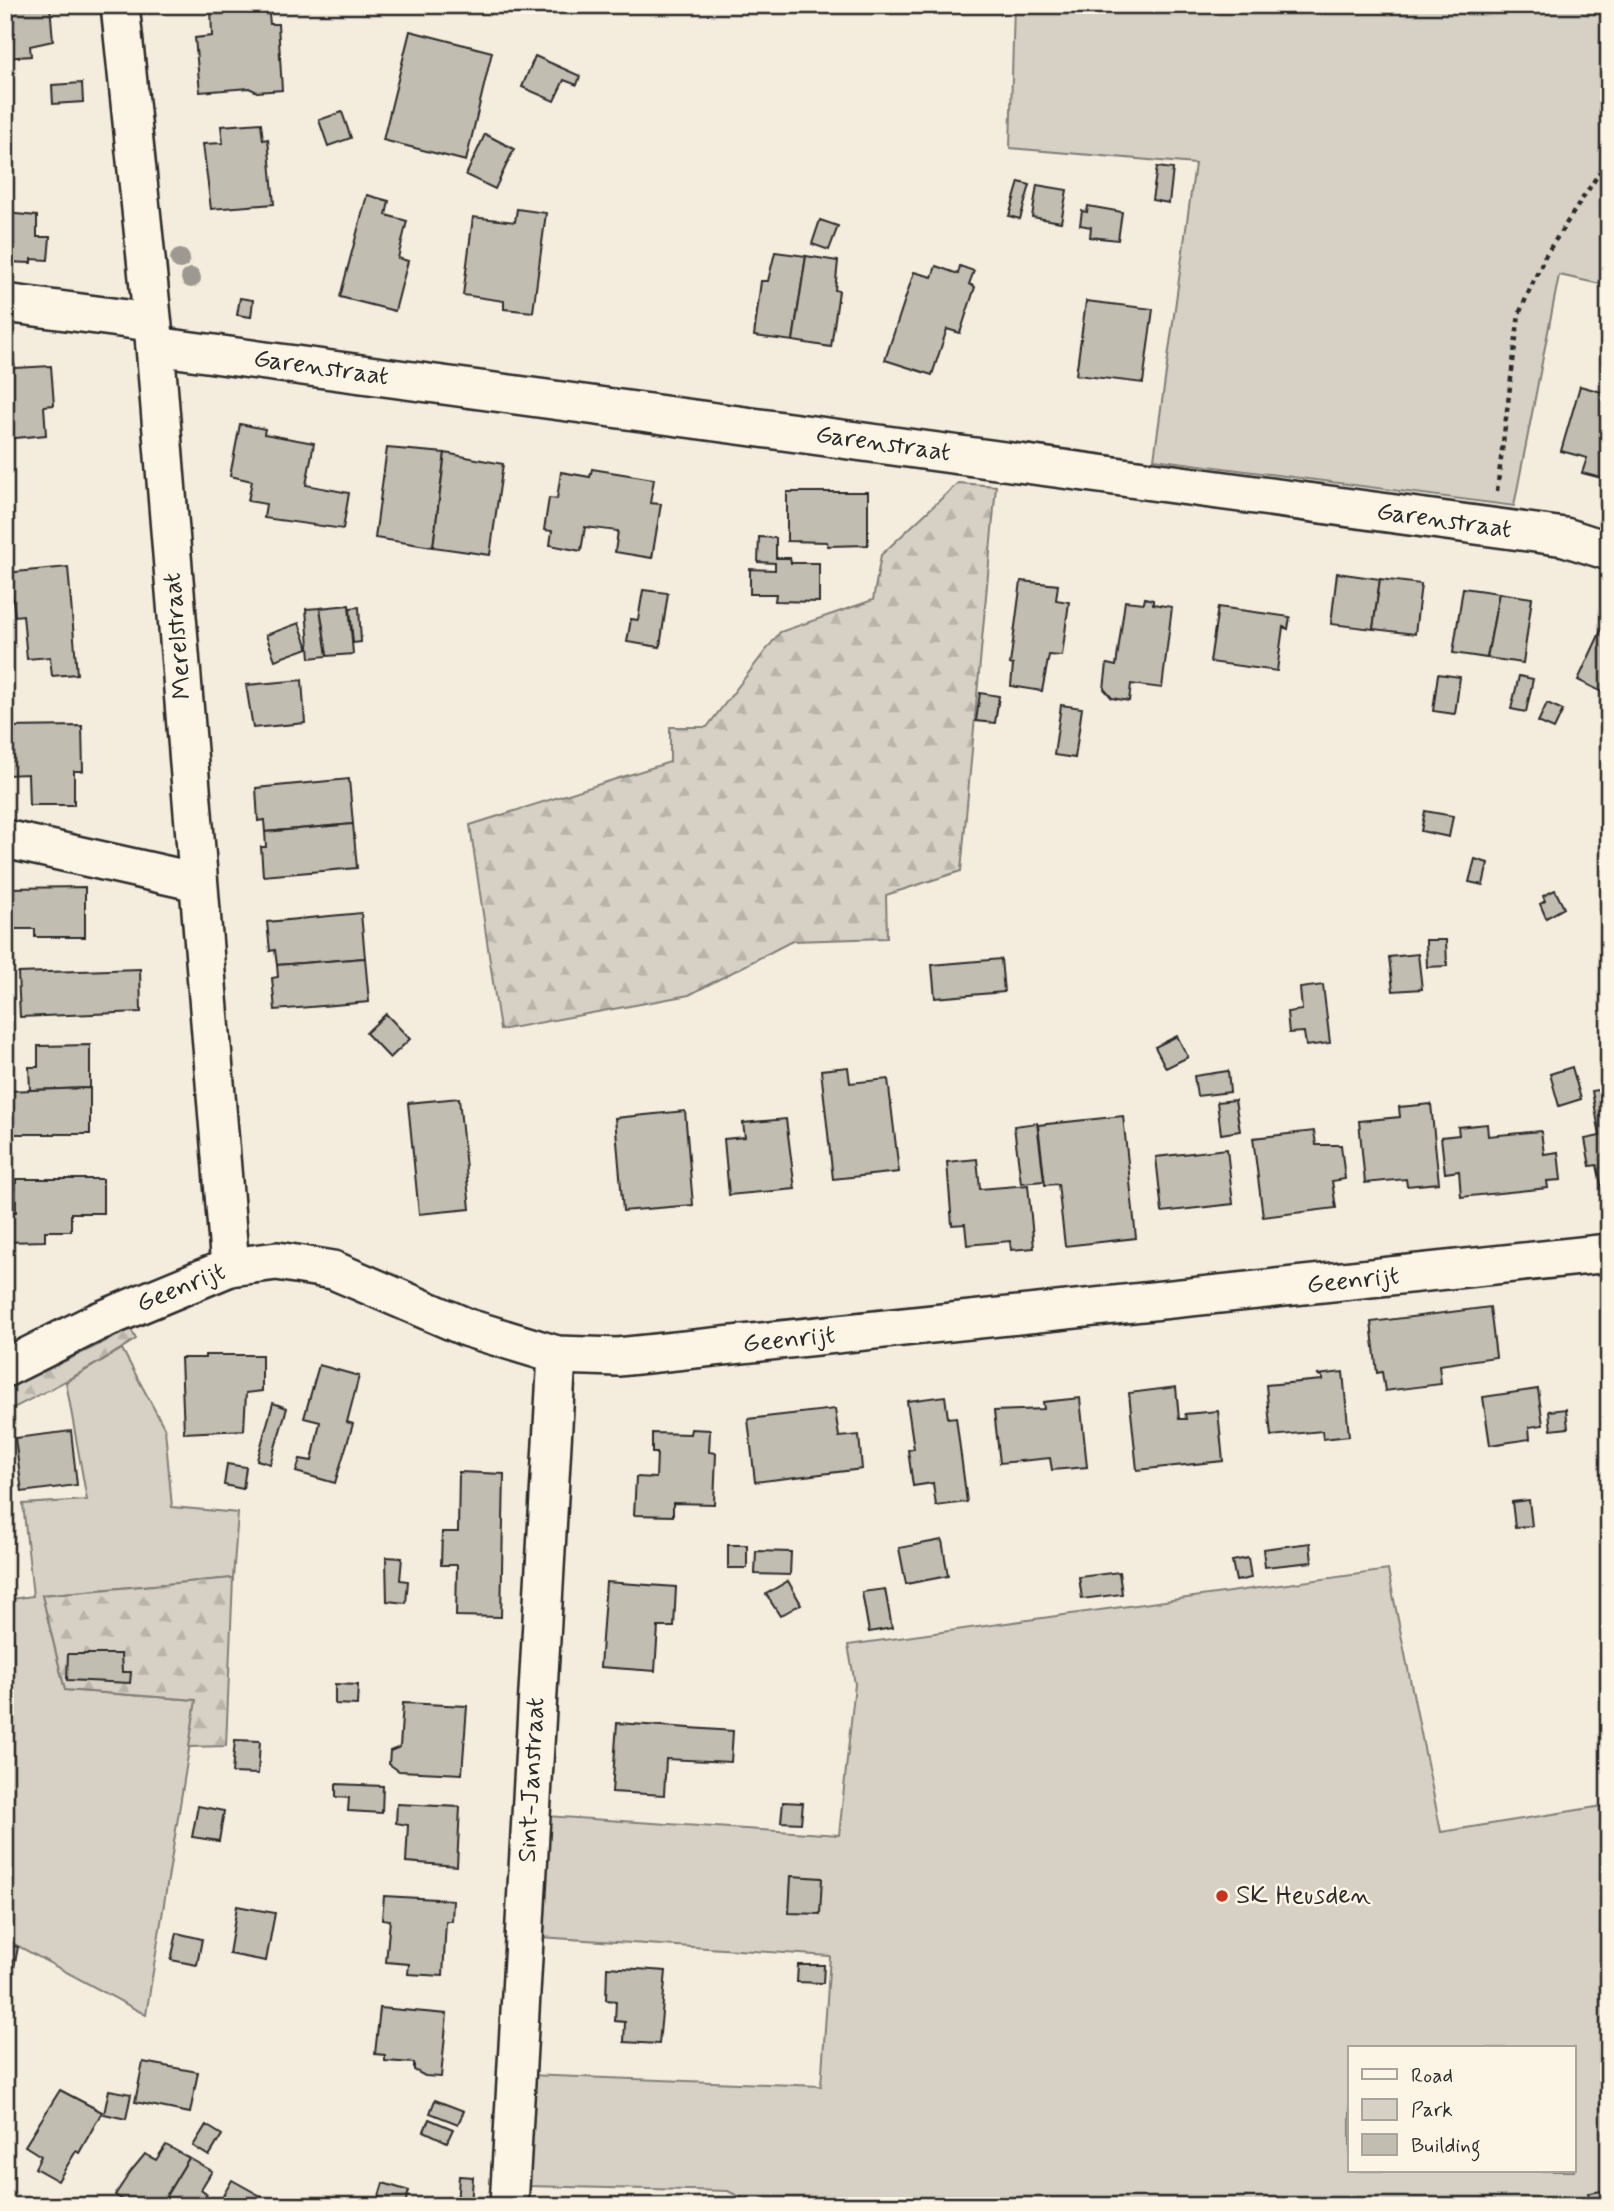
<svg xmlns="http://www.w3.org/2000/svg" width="1614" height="2211" font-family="Mynerve,sans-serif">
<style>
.green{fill:#d6d1c4;stroke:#807e78;stroke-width:2;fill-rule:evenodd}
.forest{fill:url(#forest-firs);stroke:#807e78;stroke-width:2}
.building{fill:#c2bdb1;stroke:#2b2b2b;stroke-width:2}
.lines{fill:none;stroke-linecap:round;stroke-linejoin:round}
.minor-casing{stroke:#2b2b2b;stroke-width:42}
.path{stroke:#2b2b2b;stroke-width:4.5;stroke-dasharray:5 5;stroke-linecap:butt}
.minor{stroke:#fcf5e5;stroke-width:37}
.tree{fill:#9d9990}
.poi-dot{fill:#c8321e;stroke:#fcf5e5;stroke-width:2.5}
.labels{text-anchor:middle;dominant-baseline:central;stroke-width:5;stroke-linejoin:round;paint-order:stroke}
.street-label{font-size:26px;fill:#2b2b2b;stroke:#fcf5e5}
.poi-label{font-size:26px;fill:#2b2b2b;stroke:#fcf5e5;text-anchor:start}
</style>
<defs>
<pattern id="forest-firs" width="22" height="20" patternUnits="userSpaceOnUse" patternTransform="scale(1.75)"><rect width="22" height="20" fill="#d6d1c4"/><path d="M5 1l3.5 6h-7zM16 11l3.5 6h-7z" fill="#b8b4a9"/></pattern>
</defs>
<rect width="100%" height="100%" fill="#f4edde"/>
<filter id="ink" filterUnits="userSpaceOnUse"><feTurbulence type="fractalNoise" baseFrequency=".0143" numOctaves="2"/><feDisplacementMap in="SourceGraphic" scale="14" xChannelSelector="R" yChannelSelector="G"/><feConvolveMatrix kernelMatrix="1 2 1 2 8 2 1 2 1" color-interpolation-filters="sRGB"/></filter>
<g filter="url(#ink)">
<g class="green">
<polygon points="1014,5 1609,5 1609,286 1559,275 1514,506 1154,459 1195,164 1010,148"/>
<polygon points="122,1349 165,1429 172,1507 238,1513 233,1578 42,1595 65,1690 197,1700 146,2015 5,1939 5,1625 12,1599 33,1596 23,1504 87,1500 66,1382"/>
<path d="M1388,1570L1441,1832L1609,1805V2206H758L728,2191L528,2186V2075L821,2086L830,1956L540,1937L546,1816L839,1835L855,1684L848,1645ZM1350,2048H1574V2171H1350Z"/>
</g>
<g class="forest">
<polygon points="958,483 996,486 961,871 886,895 887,938 792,941 689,995 500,1030 470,825 670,762 670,727 707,727 780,632 873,600 881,555"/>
<path d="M131,1329L136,1339C94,1367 50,1390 5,1412V1390Z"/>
<polygon points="233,1578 226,1746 189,1747 196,1700 65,1690 42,1595"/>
</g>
<g class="building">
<polygon points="5,5 50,5 53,41 30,46 31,56 5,58"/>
<polygon points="222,5 268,5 270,24 278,24 282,90 257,92 249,88 200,92 195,38 212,36 211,7"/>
<polygon points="410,31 492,52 466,161 383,140"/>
<polygon points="535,56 580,76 577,85 564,80 554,101 522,87"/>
<polygon points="82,83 83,102 53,104 52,85"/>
<polygon points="342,112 351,138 328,146 319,120"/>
<polygon points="261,123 263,140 268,139 274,204 211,209 203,144 223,143 221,126"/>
<polygon points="485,134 514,149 495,189 466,175"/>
<polygon points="1157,167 1173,169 1169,203 1152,200"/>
<polygon points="1019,182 1030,185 1020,219 1009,216"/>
<polygon points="1037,185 1067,190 1061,222 1032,217"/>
<polygon points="367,195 389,201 386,215 407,221 398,258 408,261 395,311 340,297"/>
<polygon points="1088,206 1122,212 1118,240 1090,237 1091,227 1080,225 1082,211 1087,212"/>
<polygon points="517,209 546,213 533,312 504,309 504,301 463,295 473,217 515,222"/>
<polygon points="5,213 37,216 37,237 50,237 48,260 31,259 31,263 5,262"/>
<polygon points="820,220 838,226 829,250 812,244"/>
<polygon points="775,252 806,256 793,341 754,336 761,281 768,281"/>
<polygon points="806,256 838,261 835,290 839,291 831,347 793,341"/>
<polygon points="936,266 958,274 960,266 974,271 969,284 975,287 960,333 947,329 932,375 885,360 914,272 932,277"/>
<polygon points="240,298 253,300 251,317 237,315"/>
<polygon points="1086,301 1153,309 1143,383 1076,375"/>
<polygon points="14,363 15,368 51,366 54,405 44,406 46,435 5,439 5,364"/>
<polygon points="1580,386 1609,394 1609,480 1582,473 1587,458 1561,451"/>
<polygon points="240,424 265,429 264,434 314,443 306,485 349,493 343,529 264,518 266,504 248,501 252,481 230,476"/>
<polygon points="387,448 445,453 433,547 375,538"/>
<polygon points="445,453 503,464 490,555 433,547"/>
<polygon points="592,469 654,479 650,503 661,504 652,558 615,552 618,531 585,527 581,551 550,545 552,531 544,530 549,498 557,499 561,472 590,477"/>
<polygon points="787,492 868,492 868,545 828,546 827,542 787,541"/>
<polygon points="759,537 776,538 776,558 790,558 791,563 819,563 819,602 775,601 776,594 750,594 750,569 775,570 775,563 758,562"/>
<polygon points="68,567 77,674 52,676 50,657 27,659 23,615 15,616 12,593 5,593 5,573"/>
<polygon points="1337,573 1380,579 1373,629 1331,624"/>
<polygon points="1380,579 1421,584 1415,634 1373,629"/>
<polygon points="1021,581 1058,585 1056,600 1069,602 1062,656 1049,655 1042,691 1011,686 1013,665 1010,664"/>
<polygon points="1463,588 1499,593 1487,658 1453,653"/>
<polygon points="643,590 668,593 660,647 627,642 631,619 638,620"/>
<polygon points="1499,593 1532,598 1523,663 1487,658"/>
<polygon points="1145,598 1153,600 1153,604 1172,607 1162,688 1131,684 1129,701 1112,698 1104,689 1107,664 1116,666 1125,601 1144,603"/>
<polygon points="349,605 353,654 327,656 320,608"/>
<polygon points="359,607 361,642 353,643 350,608"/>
<polygon points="1218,607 1290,617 1288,629 1283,627 1277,671 1210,662"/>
<polygon points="320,608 327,656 310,658 306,609"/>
<polygon points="1605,622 1609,624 1609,684 1602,692 1578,680"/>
<polygon points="299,623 308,648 275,660 266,635"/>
<polygon points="1438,674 1460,677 1455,714 1433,711"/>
<polygon points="1519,676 1533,679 1526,712 1511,709"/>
<polygon points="302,680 305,723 253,728 246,685"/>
<polygon points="980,693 999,696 995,723 976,721"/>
<polygon points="1547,703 1563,710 1554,729 1538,722"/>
<polygon points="1061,705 1082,708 1075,758 1054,755"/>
<polygon points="82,726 83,771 74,771 74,805 29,805 28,774 5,775 5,727"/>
<polygon points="349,779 353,824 265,832 264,820 258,821 256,788"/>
<polygon points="1425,811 1453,816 1449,837 1421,831"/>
<polygon points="353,824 357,868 263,876 261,847 266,847 265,832"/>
<polygon points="1475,859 1488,863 1483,885 1469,882"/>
<polygon points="85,887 85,937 35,937 35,929 5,929 5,888"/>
<polygon points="1555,890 1564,908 1546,918 1540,904 1545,901 1543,896"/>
<polygon points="361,913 365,958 277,965 275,950 270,951 267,922"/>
<polygon points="1426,940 1446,940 1447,966 1427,967"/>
<polygon points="1418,954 1422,989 1393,991 1389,957"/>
<polygon points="365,958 369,1002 275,1010 272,978 278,977 277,965"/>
<polygon points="1001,959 1004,992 935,998 932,965"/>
<polygon points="140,969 141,1012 20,1017 18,973"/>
<polygon points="1323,985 1330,1043 1306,1046 1304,1032 1289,1033 1287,1012 1302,1010 1300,988"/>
<polygon points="386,1014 410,1039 390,1058 366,1033"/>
<polygon points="1177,1036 1188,1057 1166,1068 1155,1047"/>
<polygon points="90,1045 90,1088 30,1090 29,1067 38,1067 38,1046"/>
<polygon points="848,1067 850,1083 888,1079 899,1172 833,1179 821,1070"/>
<polygon points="1572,1067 1581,1099 1559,1106 1550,1074"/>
<polygon points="1228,1071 1230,1092 1197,1096 1194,1076"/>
<polygon points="90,1088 90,1134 5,1134 5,1091"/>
<polygon points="1609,1088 1609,1187 1602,1189 1597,1165 1590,1166 1585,1139 1600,1136 1592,1091"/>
<polygon points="459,1098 470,1209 419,1214 408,1103"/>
<polygon points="1235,1100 1240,1131 1221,1134 1217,1102"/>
<polygon points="1431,1104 1439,1183 1407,1186 1406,1179 1365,1183 1359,1121 1400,1117 1399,1107"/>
<polygon points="685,1111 693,1205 623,1211 615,1118"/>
<polygon points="1123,1116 1136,1238 1065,1246 1058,1184 1045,1185 1038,1125"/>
<polygon points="786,1119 795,1189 729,1195 724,1139 745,1137 743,1123"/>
<polygon points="1037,1123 1044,1181 1021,1183 1014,1126"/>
<polygon points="1487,1124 1488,1136 1541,1131 1544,1154 1558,1152 1561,1180 1547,1181 1548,1188 1461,1197 1459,1171 1445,1173 1441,1137 1459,1135 1458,1127"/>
<polygon points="1314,1131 1316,1145 1341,1145 1345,1179 1332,1181 1336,1208 1263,1217 1253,1138"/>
<polygon points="1227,1149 1233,1204 1162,1212 1156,1157"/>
<polygon points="977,1159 980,1189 1028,1185 1034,1248 1011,1250 1010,1241 967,1245 965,1224 952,1225 947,1162"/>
<polygon points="16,1179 103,1179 103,1213 71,1213 71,1231 45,1231 45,1241 5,1242 5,1212 16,1212"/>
<polygon points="1490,1307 1496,1357 1439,1365 1441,1384 1385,1391 1382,1372 1377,1373 1371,1322"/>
<polygon points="205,1355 262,1355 262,1391 246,1393 244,1430 184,1433 181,1358 205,1358"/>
<polygon points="319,1365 359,1376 347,1422 353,1424 335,1483 296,1472 300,1459 312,1461 320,1422 304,1418"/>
<polygon points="1343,1372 1349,1436 1323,1439 1322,1431 1271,1436 1266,1385 1322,1380 1322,1376 1317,1375"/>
<polygon points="1176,1387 1179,1419 1186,1419 1185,1414 1218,1411 1223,1461 1137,1470 1129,1393"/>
<polygon points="1538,1389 1543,1425 1529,1427 1530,1439 1490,1445 1483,1397"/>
<polygon points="945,1396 948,1418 956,1417 967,1502 936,1506 933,1483 913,1486 908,1450 914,1449 907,1401"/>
<polygon points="1080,1398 1087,1467 1052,1470 1050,1458 1000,1463 994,1411 1044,1409 1043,1402"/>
<polygon points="273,1403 287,1408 270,1464 257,1460"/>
<polygon points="835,1409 839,1437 859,1435 862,1469 755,1482 748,1419"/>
<polygon points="1566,1409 1568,1428 1551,1430 1549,1411"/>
<polygon points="691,1429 710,1430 709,1452 716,1453 714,1504 673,1503 673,1516 634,1515 636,1477 656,1478 657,1453 652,1453 652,1433 690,1434"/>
<polygon points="71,1431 77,1485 22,1492 15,1438"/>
<polygon points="227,1464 246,1467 243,1489 224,1485"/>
<polygon points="459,1472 504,1474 501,1617 456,1616 457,1565 441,1565 442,1532 458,1532"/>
<polygon points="1529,1500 1532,1526 1515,1527 1512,1502"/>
<polygon points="942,1540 948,1576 906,1584 899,1548"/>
<polygon points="1310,1543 1312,1562 1265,1567 1263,1549"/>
<rect x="728" y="1545" width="19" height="23"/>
<polygon points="756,1551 791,1552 790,1575 755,1574"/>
<polygon points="386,1557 402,1558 400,1580 408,1581 406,1603 387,1601"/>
<polygon points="1248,1558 1251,1578 1236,1581 1232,1561"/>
<polygon points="1119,1572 1122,1594 1082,1599 1079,1577"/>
<polygon points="788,1581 801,1604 780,1616 766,1594"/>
<polygon points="606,1582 676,1587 674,1627 658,1627 655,1671 600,1667"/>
<polygon points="885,1589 892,1628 869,1632 862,1592"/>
<polygon points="68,1654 121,1654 122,1672 131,1672 130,1683 67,1680"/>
<polygon points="335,1684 358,1685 357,1705 335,1704"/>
<polygon points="403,1703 467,1706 462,1774 399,1771 389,1764 390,1751 400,1747"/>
<polygon points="617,1723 733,1731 731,1762 666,1759 664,1795 612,1792"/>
<polygon points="235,1740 260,1741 258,1774 232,1773"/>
<polygon points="336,1784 383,1786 382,1813 348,1811 349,1798 336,1797"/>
<polygon points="783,1802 803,1803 801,1823 781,1822"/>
<polygon points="397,1804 460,1807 457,1866 406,1862 408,1825 396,1823"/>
<polygon points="198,1806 224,1811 219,1841 192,1837"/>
<polygon points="791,1876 822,1878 820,1914 789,1913"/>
<polygon points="384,1896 453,1900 452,1921 446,1921 443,1976 408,1974 409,1964 386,1962 390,1920 382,1919"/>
<polygon points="237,1906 275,1913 266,1961 229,1954"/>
<polygon points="177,1933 202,1939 197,1965 171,1960"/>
<polygon points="5,1944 18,1947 14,1967 5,1965"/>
<polygon points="798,1965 824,1965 823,1983 797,1982"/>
<polygon points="607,1967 666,1971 659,2044 624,2042 625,2022 615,2021 616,2001 606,2000"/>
<polygon points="380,2008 447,2014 441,2077 425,2076 414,2070 414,2063 385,2061 385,2055 375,2054"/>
<polygon points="143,2062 198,2072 190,2113 135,2102"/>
<polygon points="60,2090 102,2112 79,2153 76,2151 58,2181 35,2168 41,2156 25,2146"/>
<polygon points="109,2090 131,2094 126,2119 104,2114"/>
<polygon points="435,2100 464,2111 458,2124 430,2113"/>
<polygon points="429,2119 453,2129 447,2142 424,2131"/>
<polygon points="206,2125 222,2135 209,2156 193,2146"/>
<polygon points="166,2145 189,2158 160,2206 119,2206 123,2200 115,2195 131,2171 145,2154 156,2160"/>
<polygon points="189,2158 212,2171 201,2189 207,2194 199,2206 160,2206"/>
<polygon points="459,2176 473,2177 471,2206 457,2206"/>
<polygon points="232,2180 266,2199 263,2206 217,2206"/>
<polygon points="383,2183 409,2191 404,2206 376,2206"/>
<polygon points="1609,2190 1609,2206 1590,2206 1588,2193"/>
</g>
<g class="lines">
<g class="minor-casing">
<g id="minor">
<polyline points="120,5 155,346 230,1267"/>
<polyline points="5,303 150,322"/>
<polyline points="155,346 1565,537 1609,551"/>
<polyline points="5,839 197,882"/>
<polyline points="5,1368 97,1322 230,1267 277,1261 333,1270 468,1328 557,1355 618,1357 1609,1253"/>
<polyline points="509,2206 557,1355"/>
</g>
</g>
<polyline class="path" points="1497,491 1519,314 1545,256 1609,158"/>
<use href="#minor" class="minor"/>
</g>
<g class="tree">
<circle cx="180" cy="259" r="10"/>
<circle cx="191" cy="278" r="10"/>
</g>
</g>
<circle class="poi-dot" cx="1222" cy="1896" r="7"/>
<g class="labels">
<g class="street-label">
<text transform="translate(321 368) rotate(8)">Garenstraat</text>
<text transform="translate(883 444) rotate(8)">Garenstraat</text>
<text transform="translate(1444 521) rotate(8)">Garenstraat</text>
<text transform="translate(178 636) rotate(-95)">Merelstraat</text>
<text transform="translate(1353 1281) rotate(-6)">Geenrijt</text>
<text transform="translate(181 1288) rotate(-22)">Geenrijt</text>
<text transform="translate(789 1340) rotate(-6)">Geenrijt</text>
<text transform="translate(532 1780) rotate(-87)">Sint-Janstraat</text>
</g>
<g class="poi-label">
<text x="1236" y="1896">SK Heusden</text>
</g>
</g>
<rect width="1614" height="2211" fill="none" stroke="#fcf5e5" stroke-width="28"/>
<rect x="14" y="14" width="1586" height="2183" fill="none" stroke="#2b2b2b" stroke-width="2.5" filter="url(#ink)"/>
<rect x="1348" y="2046" width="228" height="126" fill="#fcf5e5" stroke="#a8a49b" stroke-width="2"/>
<rect x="1362" y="2069" width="35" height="10" fill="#fcf5e5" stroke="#a8a49b" stroke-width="2"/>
<text x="1411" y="2082" font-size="21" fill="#2b2b2b">Road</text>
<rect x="1362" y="2099" width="35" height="21" fill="#d6d1c4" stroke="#a8a49b" stroke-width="2"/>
<text x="1411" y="2116" font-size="21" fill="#2b2b2b">Park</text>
<rect x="1362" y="2134" width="35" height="21" fill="#c2bdb1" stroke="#a8a49b" stroke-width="2"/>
<text x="1411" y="2152" font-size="21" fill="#2b2b2b">Building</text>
</svg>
